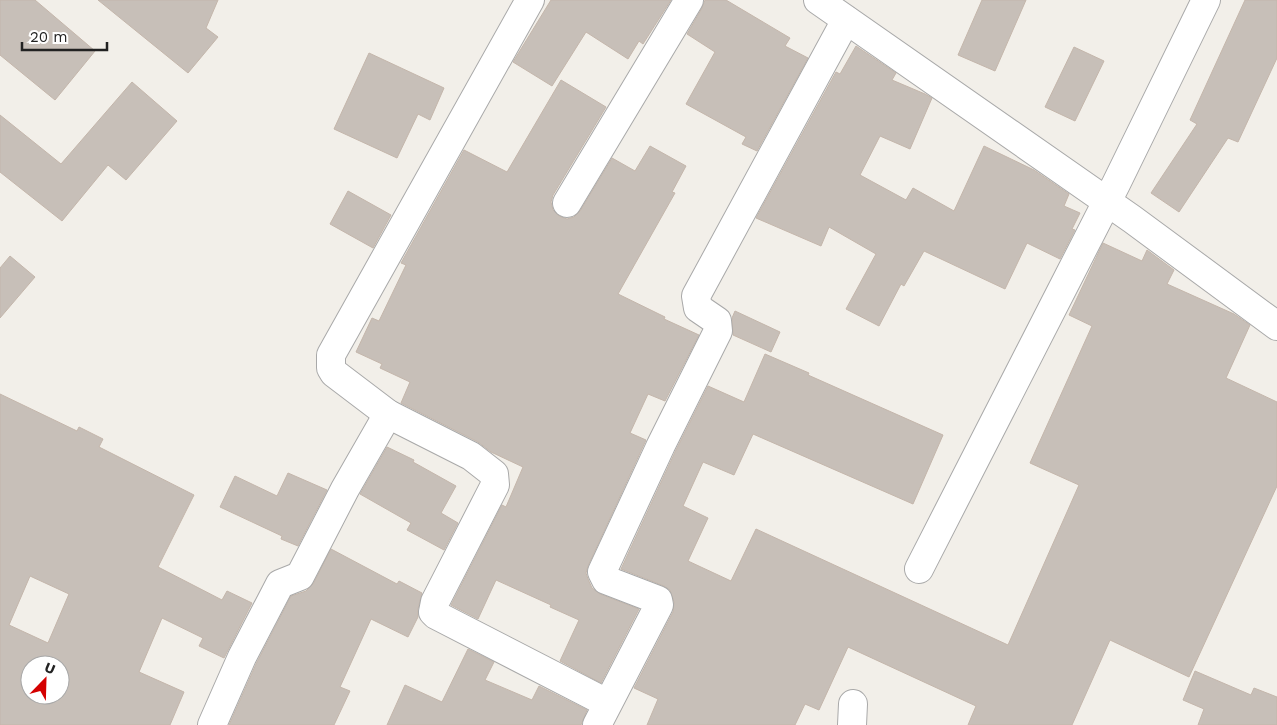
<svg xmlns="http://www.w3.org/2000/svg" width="1277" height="725" font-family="'Work Sans',sans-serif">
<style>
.building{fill:#c7bfb8;stroke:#c4b6ab;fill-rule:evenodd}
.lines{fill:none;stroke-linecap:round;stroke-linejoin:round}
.minor-casing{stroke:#a9a9a9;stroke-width:30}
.minor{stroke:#fff;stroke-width:28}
</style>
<rect width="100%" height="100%" fill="#f2efe9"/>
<g class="building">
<polygon points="0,0 35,0 95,51 55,100 0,55"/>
<polygon points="98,0 218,0 206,28 218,37 188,73"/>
<polygon points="551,0 671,0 643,44 639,41 628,59 586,32 552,86 513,62"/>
<polygon points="705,0 726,0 790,38 785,46 808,58 757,151 742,144 746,137 686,104 715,52 687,34 702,8"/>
<polygon points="982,0 1026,0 995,71 958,55"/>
<polygon points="1245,0 1277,0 1277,58 1238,142 1228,138 1179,212 1151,193 1197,124 1190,120"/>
<polygon points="856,46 896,73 892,80 925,94 932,98 910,149 880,136 860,175 906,200 913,188 954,211 984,146 1034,170 1069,194 1064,206 1080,213 1072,229 1075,230 1060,259 1027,243 1005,289 924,251 904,286 901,284 879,326 846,309 876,254 829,227 821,246 756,218 836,72 840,74"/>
<polygon points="1074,47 1104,61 1075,121 1045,107"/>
<polygon points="369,53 444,88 430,120 418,114 397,158 334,129"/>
<polygon points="561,80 606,107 553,195 551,202 553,210 559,216 567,219 574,217 580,211 612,158 635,171 650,146 686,166 672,192 675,193 618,294 665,317 664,319 699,335 665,401 648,394 630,433 646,440 588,566 586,573 588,579 592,588 600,594 639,609 601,683 560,661 579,620 550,607 551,605 496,580 478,619 451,605 502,505 506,507 523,467 491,452 478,442 403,404 401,403 410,382 380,368 382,364 356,352 372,318 379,321 406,265 401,263 464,150 507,172"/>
<polygon points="132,82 177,121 126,180 108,165 62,221 0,172 0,115 61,164"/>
<polygon points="348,191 391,215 373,248 330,224"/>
<polygon points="1103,243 1142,261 1147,250 1174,270 1167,284 1234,314 1250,325 1226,378 1277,402 1277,486 1189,677 1110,640 1072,725 968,725 976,706 848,647 819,710 805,704 795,725 647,725 658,699 634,688 673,612 674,602 670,590 664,586 621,569 675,452 708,386 744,402 765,354 809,373 808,375 943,435 913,504 753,434 734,475 703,462 683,506 708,518 688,561 731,581 756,529 1008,645 1079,485 1030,463 1092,326 1069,315"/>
<polygon points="10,256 35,277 0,318 0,268"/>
<polygon points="735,311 780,332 771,352 733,335 732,318"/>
<path d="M0,394L77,431L79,427L103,439L99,447L194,495L158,567L222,600L227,591L252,603L224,658L199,646L203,638L162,618L139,672L184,692L170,725H0ZM30,576L69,594L48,643L9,625ZM30,665H60V695H30Z"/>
<polygon points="387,447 414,460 413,462 456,486 441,513 458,523 444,550 407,530 411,523 360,494"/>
<polygon points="288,473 327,490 298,546 281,539 282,536 220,507 235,476 277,496"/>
<polygon points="331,549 397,584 399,581 422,593 418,609 418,617 408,637 371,619 340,687 350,691 334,725 229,725 256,664 291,596 306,591 313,584"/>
<polygon points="468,649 494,662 485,680 532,700 539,686 587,710 581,725 387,725 405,685 442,702"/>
<polygon points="1195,671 1251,695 1254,688 1277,697 1277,725 1198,725 1204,709 1183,700"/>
</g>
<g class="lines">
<g class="minor-casing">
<g id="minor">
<polyline points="530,0 331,355 331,368 334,373 388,414 471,456 494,474 495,485 435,602 433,612 436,615 607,703"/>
<polyline points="818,0 1132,219 1277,326"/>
<polyline points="567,203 689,0"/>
<polyline points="919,569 1116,184 1206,0"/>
<polyline points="212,725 242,657 280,584 300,576 345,489 388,414"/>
<polyline points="597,725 659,605 658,600 606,580 602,572 661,445 718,331 717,321 698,308 696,296 846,20"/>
<polyline points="852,725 853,704"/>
</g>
</g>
<use href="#minor" class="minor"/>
</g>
<g transform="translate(45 680) rotate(23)"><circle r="24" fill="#ffffff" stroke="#a7a7a7"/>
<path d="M0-4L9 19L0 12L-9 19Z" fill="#d40000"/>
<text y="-8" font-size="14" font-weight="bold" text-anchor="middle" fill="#222222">U</text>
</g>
<path d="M22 42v8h85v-8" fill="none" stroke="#222222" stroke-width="2.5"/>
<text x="30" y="42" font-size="15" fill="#222222" stroke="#ffffff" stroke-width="4" paint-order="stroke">20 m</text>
</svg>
